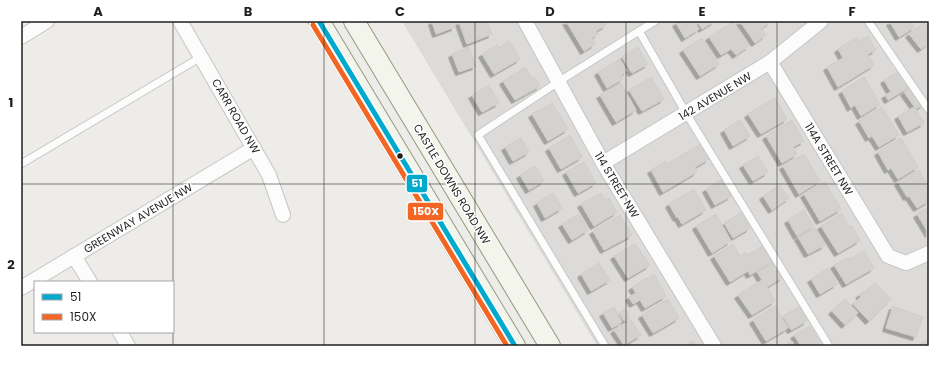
<svg xmlns="http://www.w3.org/2000/svg" width="950" height="367" font-family="Poppins,sans-serif">
<style>
.residential{fill:#dcdbd9}
.building{fill:#d4d2cf;stroke:#d0cdc9;filter:url(#shadow)}
.lines{fill:none;stroke-linecap:round;stroke-linejoin:round}
.lane-casing{stroke:#c6c6c4;stroke-width:9}
.street-casing{stroke:#c6c6c4;stroke-width:16}
.secondary-casing{stroke:#96987f;stroke-width:22}
.lane{stroke:#fcfcfc;stroke-width:7}
.street{stroke:#fcfcfc;stroke-width:14}
.secondary{stroke:#f3f4eb;stroke-width:20}
.bus-1-casing{stroke:#fff;stroke-width:8}
.bus-2-casing{stroke:#fff;stroke-width:8}
.bus-1{stroke:#00a9ce;stroke-width:5}
.bus-2{stroke:#f26522;stroke-width:5}
.grid{fill:none;stroke:#1f1f1f;stroke-width:1;stroke-opacity:0.55}
.bus-dot{fill:#1f1f1f;stroke:#fff;stroke-width:1.5}
.labels{text-anchor:middle;dominant-baseline:central;stroke-width:3;stroke-linejoin:round;paint-order:stroke}
.street-label{font-size:11px;fill:#1f1f1f;stroke:#fff}
.line-badge{stroke:#fff;stroke-width:1.5}
.badge-label{font-size:11px;text-anchor:middle;font-weight:bold;fill:#fff}
.neatline{fill:none;stroke:#1f1f1f;stroke-width:1.5}
.grid-label{font-size:13px;text-anchor:middle;font-weight:bold;fill:#1f1f1f}
</style>
<defs>
<filter id="shadow"><feDropShadow dx="-3.5" dy="3.5" stdDeviation="0" flood-color="#0004"/></filter>
</defs>
<rect width="100%" height="100%" fill="#edece8"/>
<polygon class="residential" points="402,21 929,21 929,346 597,346"/>
<g class="building">
<polygon points="432,21 453,21 455,27 436,34"/>
<polygon points="462,21 481,21 482,23 487,21 492,34 467,44 459,22"/>
<polygon points="566,21 604,21 606,25 596,31 598,34 592,38 595,44 584,51"/>
<polygon points="679,21 694,21 699,29 685,38 676,23"/>
<polygon points="697,21 715,21 702,29"/>
<polygon points="740,21 771,21 761,29 766,35 755,43"/>
<polygon points="891,21 911,21 915,27 899,37 890,22"/>
<polygon points="733,22 749,46 736,55 731,49 721,55 709,37"/>
<polygon points="924,23 929,29 929,43 921,49 909,34"/>
<polygon points="868,36 876,50 868,54 874,65 838,87 827,67 843,58 838,49 857,37 859,41"/>
<polygon points="702,38 719,64 700,76 683,50"/>
<polygon points="509,41 520,59 494,74 482,54 497,45 498,48"/>
<polygon points="469,47 476,66 459,72 452,54"/>
<polygon points="638,47 648,64 632,73 622,57"/>
<polygon points="620,59 627,71 621,75 623,79 607,88 598,72"/>
<polygon points="525,67 532,78 535,77 540,86 515,100 503,81"/>
<polygon points="901,70 911,86 888,100 885,95 891,92 884,80"/>
<polygon points="651,77 664,99 642,111 629,90"/>
<polygon points="864,77 880,104 861,116 855,105 851,108 842,91"/>
<polygon points="621,83 636,110 616,122 600,95"/>
<polygon points="489,85 499,103 482,112 472,95"/>
<polygon points="912,87 924,104 916,109 904,92"/>
<polygon points="775,98 787,119 761,134 748,114"/>
<polygon points="552,103 568,129 548,141 532,114"/>
<polygon points="882,107 899,135 879,147 872,136 869,138 859,121"/>
<polygon points="914,107 924,123 907,132 898,116"/>
<polygon points="740,120 750,136 733,146 724,130"/>
<polygon points="792,120 804,141 793,147 797,154 782,163 766,136"/>
<polygon points="570,135 582,157 561,169 549,148"/>
<polygon points="521,138 529,152 513,161 505,147"/>
<polygon points="901,138 918,167 898,179 891,168 888,170 878,152"/>
<polygon points="701,144 709,159 695,167 697,172 663,192 651,170 666,161 667,164"/>
<polygon points="804,154 820,181 799,194 783,166"/>
<polygon points="758,156 768,172 753,181 743,165"/>
<polygon points="584,162 596,183 578,193 566,172"/>
<polygon points="535,166 544,181 529,190 520,175"/>
<polygon points="919,170 926,183 927,183 929,185 929,201 917,208 909,196 907,197 898,182"/>
<polygon points="721,180 731,196 715,205 706,189"/>
<polygon points="825,182 841,209 820,221 804,194"/>
<polygon points="779,185 789,198 772,210 763,196"/>
<polygon points="694,189 706,210 682,224 678,217 677,218 669,204"/>
<polygon points="553,193 562,208 545,218 537,203"/>
<polygon points="601,193 605,200 609,198 617,212 594,226 581,204"/>
<polygon points="929,207 929,234 917,214"/>
<polygon points="804,210 814,227 797,236 788,220"/>
<polygon points="741,213 750,228 733,238 724,223"/>
<polygon points="842,213 849,227 851,225 860,240 838,253 821,226"/>
<polygon points="579,214 588,230 572,240 562,224"/>
<polygon points="716,214 731,241 712,253 696,226"/>
<polygon points="620,215 632,235 604,250 593,231"/>
<polygon points="815,228 825,245 808,254 798,237"/>
<polygon points="635,244 650,265 628,278 614,256"/>
<polygon points="733,244 740,256 746,252 748,255 763,246 772,262 750,275 748,271 730,282 714,256"/>
<polygon points="864,251 874,268 846,284 834,265 849,257 850,259"/>
<polygon points="774,262 783,277 767,287 775,301 752,315 738,295 762,280 757,272"/>
<polygon points="599,263 610,280 591,291 581,274"/>
<polygon points="828,268 837,284 820,294 811,279"/>
<polygon points="654,274 666,296 645,308 640,300 633,304 629,297 636,293 632,287"/>
<polygon points="875,283 891,299 869,321 853,304 861,297 859,295 864,291 865,292"/>
<polygon points="668,299 679,318 653,333 642,315"/>
<polygon points="845,299 858,313 845,325 832,311"/>
<polygon points="775,306 788,328 766,341 753,320"/>
<polygon points="893,306 923,317 916,337 886,328"/>
<polygon points="614,307 622,322 612,328 603,313"/>
<polygon points="799,307 807,321 791,330 783,316"/>
<polygon points="625,309 630,318 624,321 619,313"/>
<polygon points="631,320 641,335 624,345 614,330"/>
<polygon points="810,326 820,342 813,346 801,346 794,335"/>
<polygon points="929,339 929,346 923,346 921,343"/>
<polygon points="693,341 696,346 685,346"/>
<polygon points="792,341 795,346 784,346"/>
</g>
<g class="lines">
<g class="lane-casing">
<g id="lane">
<polyline points="868,21 929,110"/>
<polyline points="639,31 686,113 829,346"/>
<polyline points="21,164 201,57"/>
<polyline points="605,346 478,135 558,82 655,21"/>
</g>
</g>
<g class="street-casing">
<g id="street">
<polyline points="180,21 269,175 283,215"/>
<polyline points="525,21 603,163 714,346"/>
<polyline points="21,37 47,21"/>
<polyline points="770,62 888,256 906,263 929,253"/>
<polyline points="603,163 770,62 821,21"/>
<polyline points="74,256 90,282"/>
<polyline points="21,288 254,148"/>
<polyline points="120,332 128,346"/>
</g>
</g>
<g class="secondary-casing">
<g id="secondary">
<polyline points="319,21 515,346"/>
<polyline points="354,21 550,346"/>
</g>
</g>
<use href="#lane" class="lane"/>
<use href="#street" class="street"/>
<use href="#secondary" class="secondary"/>
<g class="bus-1-casing">
<polyline id="bus-1" points="319,21 515,346"/>
</g>
<g class="bus-2-casing">
<polyline id="bus-2" points="313,25 507,346"/>
</g>
<use href="#bus-1" class="bus-1"/>
<use href="#bus-2" class="bus-2"/>
</g>
<path class="grid" d="M173,21V282M324,21V346M475,21V346M626,21V346M777,21V346M21,184H929M173,282V332M173,332V346"/>
<circle class="bus-dot" cx="400" cy="156" r="3.5"/>
<g class="labels">
<g class="street-label">
<text transform="translate(715 96) rotate(-31)">142 AVENUE NW</text>
<text transform="translate(236 116) rotate(60)">CARR ROAD NW</text>
<text transform="translate(829 159) rotate(59)">114A STREET NW</text>
<text transform="translate(452 184) rotate(59)">CASTLE DOWNS ROAD NW</text>
<text transform="translate(617 185) rotate(59)">114 STREET NW</text>
<text transform="translate(138 218) rotate(-31)">GREENWAY AVENUE NW</text>
</g>
</g>
<g class="line-badge">
<rect x="406" y="174" width="22" height="19" rx="4" fill="#00a9ce"/>
<rect x="407" y="202" width="37" height="19" rx="4" fill="#f26522"/>
</g>
<g class="badge-label">
<text x="417" y="187">51</text>
<text x="426" y="215">150X</text>
</g>
<rect width="950" height="367" fill="none" stroke="#ffffff" stroke-width="44"/>
<rect x="34" y="281" width="140" height="52" fill="#ffffff" stroke="#a5a5a5"/>
<rect x="42" y="294" width="20" height="6" fill="#00a9ce" stroke="#a5a5a5"/>
<text x="70" y="301" font-size="12" fill="#1f1f1f">51</text>
<rect x="42" y="314" width="20" height="6" fill="#f26522" stroke="#a5a5a5"/>
<text x="70" y="321" font-size="12" fill="#1f1f1f">150X</text>
<rect x="22" y="22" width="906" height="323" class="neatline"/>
<g class="grid-label">
<text x="98" y="16">A</text>
<text x="248" y="16">B</text>
<text x="400" y="16">C</text>
<text x="550" y="16">D</text>
<text x="702" y="16">E</text>
<text x="852" y="16">F</text>
<text x="11" y="107">1</text>
<text x="11" y="269">2</text>
</g>
</svg>
